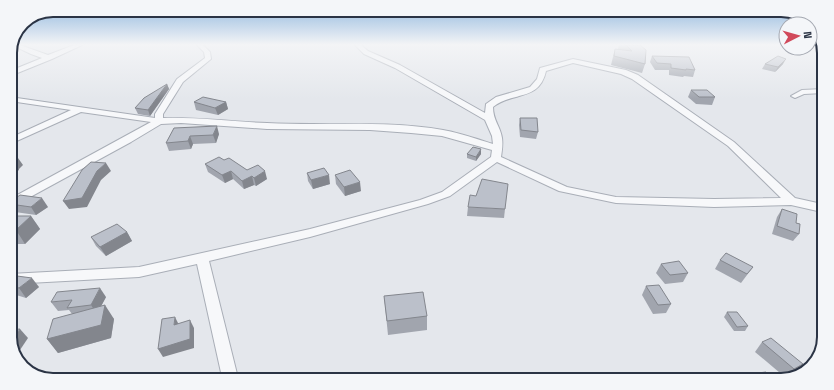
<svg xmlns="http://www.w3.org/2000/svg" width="834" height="390" font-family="'Space Grotesk',sans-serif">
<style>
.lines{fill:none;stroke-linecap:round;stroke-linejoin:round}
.minor-casing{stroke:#a9aeb7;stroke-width:2}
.minor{fill:#f7f8fa;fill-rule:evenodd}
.wall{fill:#a1a5ae}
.shaded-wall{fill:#83868d}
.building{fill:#bbc0ca;stroke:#83868d}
.rim{fill:none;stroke:#2b3445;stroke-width:2}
</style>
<rect width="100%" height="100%" fill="#e4e7ec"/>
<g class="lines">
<g class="minor-casing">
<g id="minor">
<polygon points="12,45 20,45 48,55 74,45 82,45 52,59 10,76 10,71 42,58 31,54"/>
<path d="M197,45H203L210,52L211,59L183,82L163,114V118C198,117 232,122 267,123C325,126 385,120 443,130C460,133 477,139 493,144L492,136L485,120L395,68L364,54L355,45H361L368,51L400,65L485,113L486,104L496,97L530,87L537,79L540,68L573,59L626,70L638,75L734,142L795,198L822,204V212L791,205L714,207L616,203L559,191L497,162L450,196L428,204L310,237L209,261L238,378L222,377L197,264L139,277L10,284V274L139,267L310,229L420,200L442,192L491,157L492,150L442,136L411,133L370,130L267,129L181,123L161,124L131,142L10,208V199L151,122L81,112L10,144V138L71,110L10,101V97L155,118V114L177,79L205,58L204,52ZM573,63L621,74L632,79L728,146L781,198L714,199L616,197L567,187L501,157C502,150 503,145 502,138C500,125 493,121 493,107C513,91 539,102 546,71Z"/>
<polygon points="823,89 823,93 804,94 795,98 791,96 802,90"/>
</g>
</g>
<use href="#minor" class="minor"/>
</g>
<g class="wall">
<polygon points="619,45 640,45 645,64 642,73 611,65 615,49 619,49 618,49"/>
<polygon points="652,56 695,70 693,77 684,76 683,77 669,75 669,70 655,70 650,62"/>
<polygon points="765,64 783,64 775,72 762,69"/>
<polygon points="167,84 169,89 150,116 138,114 135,108"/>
<polygon points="691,90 715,97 712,105 696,104 688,97"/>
<polygon points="194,102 226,102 228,109 218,115 196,110"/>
<polygon points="520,118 538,132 536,139 520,137 519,125"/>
<polygon points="174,128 219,134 216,143 193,144 191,149 169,151 166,143"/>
<polygon points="467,154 481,154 476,161 467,158"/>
<polygon points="224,160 247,170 267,179 256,186 254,185 244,189 233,179 225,183 208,172 205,164"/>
<polygon points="307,173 330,184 313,189 308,181"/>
<polygon points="335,175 361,191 345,196 336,184"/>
<polygon points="10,202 48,207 36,215 15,212 10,206"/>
<polygon points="468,207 505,209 504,218 467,216"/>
<polygon points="782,209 796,223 799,234 793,241 772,234 777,217"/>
<polygon points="10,216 31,216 40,229 25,244 10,244"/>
<polygon points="127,232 132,241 106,256 96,246 91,237"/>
<polygon points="720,260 753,267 741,283 715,269"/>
<polygon points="661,264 688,273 683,282 665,284 656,273"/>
<polygon points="10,281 39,287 26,298 13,294 10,290"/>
<polygon points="646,286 671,304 666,313 653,314 642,295"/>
<polygon points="384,296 427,316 427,330 388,335"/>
<polygon points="106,297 101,306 114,319 111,338 58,353 47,339 72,314 69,310 58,311 51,302"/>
<polygon points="727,312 748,326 745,331 734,331 724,317"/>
<polygon points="762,342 803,364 795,373 786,378 755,352"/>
<polygon points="758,373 773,380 752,380"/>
</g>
<g class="shaded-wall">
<polygon points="786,59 783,64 775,72 778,67"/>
<polygon points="167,84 169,89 150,116 148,110"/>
<polygon points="226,102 228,109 218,115 215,108"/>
<polygon points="217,126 219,134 216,143 213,135"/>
<polygon points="190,136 193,144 191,149 188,141"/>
<polygon points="481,149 481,154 476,161 476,157"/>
<polygon points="18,158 23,165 19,169 19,170 10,177 10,165 13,162"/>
<polygon points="106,163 111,171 101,180 87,207 69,209 63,201"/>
<polygon points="231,171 233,179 225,183 222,175"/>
<polygon points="265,171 267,179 256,186 254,178"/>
<polygon points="329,175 330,184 313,189 311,180"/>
<polygon points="11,176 16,184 10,186 10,177"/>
<polygon points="252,176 254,185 244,189 242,181"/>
<polygon points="360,182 361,191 345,196 344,187"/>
<polygon points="42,198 48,207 36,215 31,207"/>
<polygon points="31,216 40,229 25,244 16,230"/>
<polygon points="127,232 132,241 106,256 100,247"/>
<polygon points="32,278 39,287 26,298 19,288"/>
<polygon points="100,288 106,297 97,314 91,305"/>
<polygon points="105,305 114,319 111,338 58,353 47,339"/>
<polygon points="175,317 179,325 174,325"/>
<polygon points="190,320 194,328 194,348 163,357 158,349"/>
<polygon points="20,329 28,338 16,356 11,342"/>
<polygon points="803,364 795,373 786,378 794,369"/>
</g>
<g class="building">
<polygon points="626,45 640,45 646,50 645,64 614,56 615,49 632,51"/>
<polygon points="652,56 689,57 695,70 686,69 686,70 671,68 671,64 657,63"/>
<polygon points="778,56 786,59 778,67 765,64"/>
<polygon points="167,84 148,110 135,108 144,98"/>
<polygon points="691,90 707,90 715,97 699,97"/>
<polygon points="203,97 226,102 215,108 194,102"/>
<polygon points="520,118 537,118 538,132 521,130"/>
<polygon points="217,126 213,135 190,136 188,141 166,143 174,128"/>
<polygon points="473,147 481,149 476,157 467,154"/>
<polygon points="10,157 18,158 13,162 14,162 10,165"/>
<polygon points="219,157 224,160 229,158 247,170 258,165 265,171 254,178 252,176 242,181 231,171 222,175 205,164"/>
<polygon points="91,162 106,163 97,171 82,198 63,201 82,170"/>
<polygon points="324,168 329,175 311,180 307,173"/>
<polygon points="350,170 360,182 344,187 335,175"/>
<polygon points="482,179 508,184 505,209 468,207 470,195 476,196"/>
<polygon points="20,195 42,198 31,207 10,204 10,202"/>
<polygon points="782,209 797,214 796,223 800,224 799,234 777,226"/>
<polygon points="10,216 31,216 16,230 10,230"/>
<polygon points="117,224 127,232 100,247 91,237"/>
<polygon points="726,253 753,267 747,274 720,260"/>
<polygon points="679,261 688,273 670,275 661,264"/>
<polygon points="17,276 32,278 19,288 10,286 10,281"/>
<polygon points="659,285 671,304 658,305 646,286"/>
<polygon points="100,288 91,305 67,308 72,300 51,302 57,292"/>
<polygon points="423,292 427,316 387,321 384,296"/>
<polygon points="105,305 101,325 47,339 53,319"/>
<polygon points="727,312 737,312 748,326 737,327"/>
<polygon points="175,317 174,325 190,320 190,339 158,349 162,319"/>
<polygon points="20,329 11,342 10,330"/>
<polygon points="771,338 803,364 794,369 762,342"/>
<polygon points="766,372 773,380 764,380 758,373"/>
</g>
<linearGradient id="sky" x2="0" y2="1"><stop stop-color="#8bb4dd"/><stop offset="0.45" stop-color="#f3f4f6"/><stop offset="1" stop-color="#f3f4f6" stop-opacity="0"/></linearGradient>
<rect width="834" height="99" fill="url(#sky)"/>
<path d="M0 0H834V390H0ZM53 17H781A36 36 0 0 1 817 53V337A36 36 0 0 1 781 373H53A36 36 0 0 1 17 337V53A36 36 0 0 1 53 17Z" fill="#f4f6f9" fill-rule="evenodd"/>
<path class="rim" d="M53 17H781A36 36 0 0 1 817 53V337A36 36 0 0 1 781 373H53A36 36 0 0 1 17 337V53A36 36 0 0 1 53 17Z"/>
<g transform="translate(798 36) rotate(84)"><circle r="19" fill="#f4f6f9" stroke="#a4a8b1"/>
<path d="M0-3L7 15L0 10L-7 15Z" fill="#d1495b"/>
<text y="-6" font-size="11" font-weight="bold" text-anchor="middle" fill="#2b3445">N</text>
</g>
</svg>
